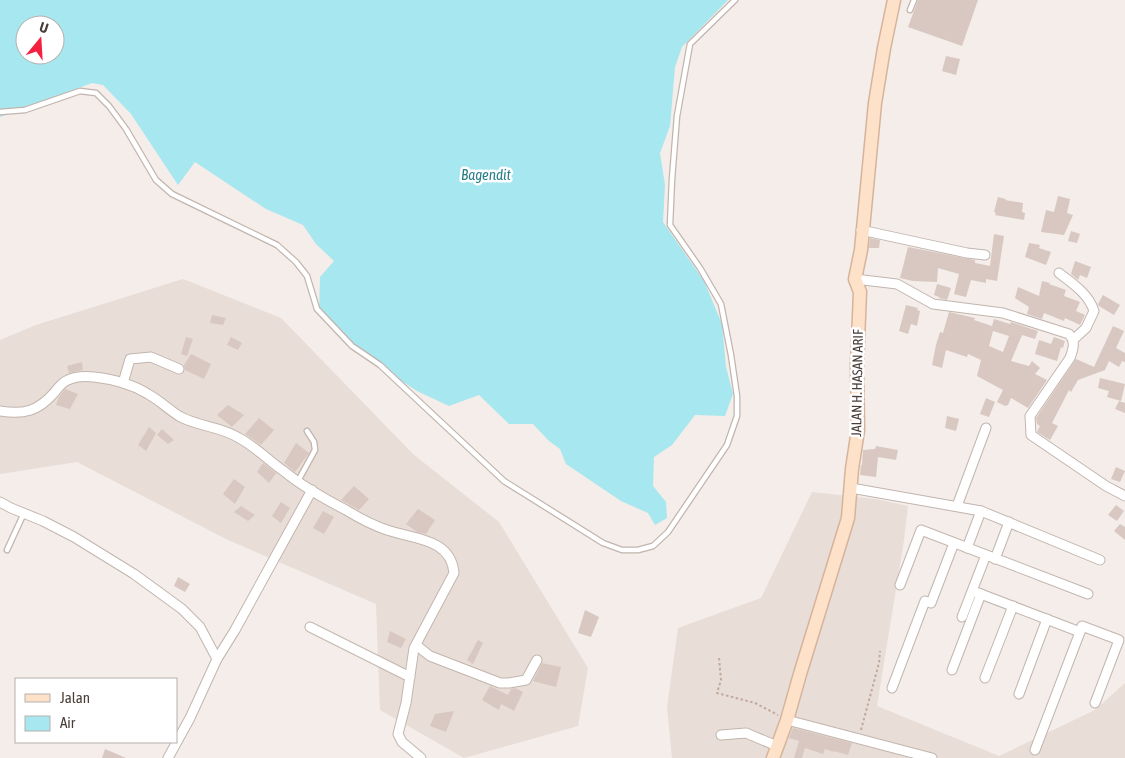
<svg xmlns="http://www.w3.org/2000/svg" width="1125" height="758" font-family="'Asap Condensed',sans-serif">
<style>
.residential{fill:#e8ddd7}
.water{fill:#a7e7ef;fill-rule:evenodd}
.building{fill:#d8c8c1;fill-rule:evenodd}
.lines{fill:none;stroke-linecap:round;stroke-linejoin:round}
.service-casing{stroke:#c2b5ae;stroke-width:7}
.minor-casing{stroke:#c2b5ae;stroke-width:11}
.secondary-casing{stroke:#d5b49c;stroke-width:15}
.path{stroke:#c1a99d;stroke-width:2;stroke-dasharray:2.5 2.5;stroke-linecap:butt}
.service{stroke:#fff;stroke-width:4.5}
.minor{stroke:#fff;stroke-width:9}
.secondary{stroke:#fde1c9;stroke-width:12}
.labels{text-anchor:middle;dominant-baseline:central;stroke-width:5;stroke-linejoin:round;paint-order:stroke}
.street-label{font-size:14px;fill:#473c37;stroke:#fff}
.water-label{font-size:15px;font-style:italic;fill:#2a7e89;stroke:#fff}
</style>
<rect width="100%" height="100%" fill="#f4ede9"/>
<g class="residential">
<polygon points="183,279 281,318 414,455 499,522 588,668 578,726 464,758 380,710 376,604 228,540 77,462 0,474 0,340 36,325"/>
<polygon points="812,492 875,499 908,506 904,540 877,706 999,756 1095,710 1125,683 1125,758 672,758 667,707 678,628 761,598"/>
</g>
<path class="water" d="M0,0H728L682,47L675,67L670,126L660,153L665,185L663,222L704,281L722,324L726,367L733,394L725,416L695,415L672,445L654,457L653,486L666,502L667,518L655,525L648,513L621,501L566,464L560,449L549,441L533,424H509L479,395L449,406L417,391L348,346L319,315L320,277L334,261L316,244L303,225L266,209L195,162L178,185L131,114L103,85L92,83L0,117ZM25,25H55V55H25Z"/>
<g class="building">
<polygon points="918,0 978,0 962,46 908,27"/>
<polygon points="946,56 960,59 956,75 942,71"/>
<polygon points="1058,196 1070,199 1067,213 1073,215 1064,235 1041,232 1046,210 1054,212"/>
<polygon points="998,197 1006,199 1005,200 1023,203 1022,212 1025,213 1024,220 995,215 996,213 994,212"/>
<polygon points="1071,231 1080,234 1077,243 1068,241"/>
<polygon points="994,234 1004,236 997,281 986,279 986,283 971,280 966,297 954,294 959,274 938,268 937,282 913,281 900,278 908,247 975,260 975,263 990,266"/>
<polygon points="870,238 880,240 879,248 869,248"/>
<polygon points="1029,243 1040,245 1039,248 1051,252 1046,265 1025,257"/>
<polygon points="1075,261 1091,267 1087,278 1080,275 1078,280 1071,274"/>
<polygon points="1042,281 1050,283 1049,284 1066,290 1064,296 1080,302 1076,311 1085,315 1080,325 1065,318 1064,321 1044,313 1042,319 1027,314 1029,307 1015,298 1018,287 1039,296"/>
<polygon points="937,284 951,288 947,300 939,298 939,297 934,295"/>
<polygon points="1103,295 1120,305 1114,315 1099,306 1098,304"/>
<polygon points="906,305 918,308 917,310 920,311 917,326 911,324 908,334 899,331"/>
<path d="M949,312L975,318L974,320L992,326L994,319L1010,324L1011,322L1038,331L1035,339L1022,335L1011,361L1029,366L1032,361L1040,368L1035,374L1047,380L1028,408L1011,398L1008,405L1005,406L997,402L1003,390L977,376L981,360L968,354L967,357L946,350L942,368L932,365L936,345L940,332L943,333ZM993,331L1009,336L1003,352L989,346Z"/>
<polygon points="212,315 226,318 223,325 210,323"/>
<polygon points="1113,326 1124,331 1116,348 1125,353 1125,362 1122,361 1119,367 1109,361 1105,370 1078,380 1071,392 1069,390 1052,423 1058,426 1050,440 1037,432 1040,426 1037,424 1036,418 1076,359 1094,367"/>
<polygon points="186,337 193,339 187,356 181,354"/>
<polygon points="231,337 242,343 238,350 227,345"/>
<polygon points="1054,337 1065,341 1063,348 1061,347 1057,361 1035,354 1039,340 1051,344"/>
<polygon points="191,354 211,364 204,379 185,370 184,365"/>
<polygon points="82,362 83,370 69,373 67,366"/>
<polygon points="1100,378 1125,384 1121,401 1107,397 1109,391 1098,388"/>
<polygon points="65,389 78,394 70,409 56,405 59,397"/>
<polygon points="986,398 995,402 989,417 980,414"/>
<polygon points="1119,401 1125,403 1125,413 1115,409"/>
<polygon points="228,405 244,415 232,427 217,415"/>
<polygon points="947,416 959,419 956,431 945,428"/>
<polygon points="259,418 274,430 261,445 245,434"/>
<polygon points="149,427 156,433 146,451 138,445"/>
<polygon points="162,429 174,440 168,444 157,435"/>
<polygon points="296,443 309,453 295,472 284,463"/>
<polygon points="876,446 898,450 896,460 878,457 876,477 860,475 861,465 862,465 863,450 875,449"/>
<polygon points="263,463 276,473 269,483 257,472"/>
<polygon points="1116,467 1125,471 1120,482 1111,479"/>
<polygon points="234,479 245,487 235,504 223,494"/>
<polygon points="354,486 369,499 359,510 341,500"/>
<polygon points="281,502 290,508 281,523 272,516"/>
<polygon points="1116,505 1124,511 1117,521 1108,515"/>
<polygon points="241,506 255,515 248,521 234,512"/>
<polygon points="418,509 435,520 426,534 417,532 406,524"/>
<polygon points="323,511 334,517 324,534 313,528"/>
<polygon points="1120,524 1125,527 1125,540 1114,531"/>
<polygon points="178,577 190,584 185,592 174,586"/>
<polygon points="585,610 599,617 591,637 578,633"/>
<polygon points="390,631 406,639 401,648 387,642"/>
<polygon points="478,640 483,643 473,664 467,660"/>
<polygon points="542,663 561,667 556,687 533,681"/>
<polygon points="490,686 508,695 511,689 515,688 523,692 514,711 501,704 499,710 482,700"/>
<polygon points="454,711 446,732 430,726 435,714"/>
<polygon points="793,728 852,743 848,755 834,751 834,752 825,749 823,754 805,748 802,758 794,758 799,741 789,738"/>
<polygon points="105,749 126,758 102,758"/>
</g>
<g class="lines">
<g class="service-casing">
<g id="service">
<polyline points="910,10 914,0"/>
<polyline points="0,112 25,110 80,91 96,93 109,106 126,129 156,180 172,194 277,245 296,262 307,276 317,309 352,346 380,365 504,481 603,543 622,550 638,550 653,546 668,532 727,445 737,416 737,396 731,355 721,304 700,268 670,225 672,179 677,116 690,44 735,0"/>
<polyline points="298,481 315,450 314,442 307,431"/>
<polyline points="7,550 24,513"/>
</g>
</g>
<g class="minor-casing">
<g id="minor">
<polyline points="861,230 967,253 985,255"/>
<path d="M1059,273C1072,283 1089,294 1094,311L1086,328L1073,340"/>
<path d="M855,279L897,284L933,304L1003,313L1069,334C1076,341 1073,350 1070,358L1030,416L1031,435L1106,486L1125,496"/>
<polyline points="123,383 130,359 151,357 179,369"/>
<path d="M0,411C24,415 38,411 54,393C58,388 62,382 68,380C76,376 85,376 94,377C112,379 132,384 148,394C159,400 168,409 179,416C198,427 221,426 239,438C256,447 269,461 285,472C303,487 325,499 346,510C359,518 372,525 387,530C413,539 451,538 454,573L414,648L406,703L398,734L402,742L421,758"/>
<polyline points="851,488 981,511 1100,560"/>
<polyline points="0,502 11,508 43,521 74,537 134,574 182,609 200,627 217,659 190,718 168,758"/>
<polyline points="957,506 986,428"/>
<polyline points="967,548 981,511"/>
<polyline points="995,559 1009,522"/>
<polyline points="900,585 921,530 1088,594"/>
<polyline points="973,591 1080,632 1035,750"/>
<polyline points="962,617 986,555"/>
<polyline points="310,627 410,677"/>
<polyline points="1080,632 1082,626 1119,640 1095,703"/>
<polyline points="416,645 430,656 500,683 509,683 526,680 537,660"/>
<polyline points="217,659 235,630 312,490"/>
<polyline points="952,670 981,594"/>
<polyline points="985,678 1013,606"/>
<polyline points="892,688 925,601 931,603 954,543"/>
<polyline points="1019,694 1047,619"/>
<polyline points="787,720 932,758"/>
<polyline points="721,735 746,733 777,746"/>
</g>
</g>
<g class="secondary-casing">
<polyline id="secondary" points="773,758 787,720 800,674 848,518 852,469 858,430 857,365 860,292 855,279 861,250 875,103 884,48 894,0"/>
</g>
<g class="path">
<polyline points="719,658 721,680 717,693 755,703 778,715"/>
<polyline points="861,730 879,663 880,651"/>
</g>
<use href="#service" class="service"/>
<use href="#minor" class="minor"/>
<use href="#secondary" class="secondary"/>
</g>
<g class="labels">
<g class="street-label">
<text transform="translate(857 383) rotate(-89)">JALAN H. HASAN ARIF</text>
</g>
<g class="water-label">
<text x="486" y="174">Bagendit</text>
</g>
</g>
<rect x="15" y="678" width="162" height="65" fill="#ffffff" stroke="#b5b1af"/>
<rect x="25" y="694" width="25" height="8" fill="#fde1c9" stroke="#b5b1af"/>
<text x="60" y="703" font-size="15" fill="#473c37">Jalan</text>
<rect x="25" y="716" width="25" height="15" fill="#a7e7ef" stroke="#b5b1af"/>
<text x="60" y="728" font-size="15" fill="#473c37">Air</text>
<g transform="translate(40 40) rotate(18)"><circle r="24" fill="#ffffff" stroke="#b5b1af"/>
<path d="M0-4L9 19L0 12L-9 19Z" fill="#f42040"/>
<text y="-8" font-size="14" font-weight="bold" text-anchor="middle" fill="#473c37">U</text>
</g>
</svg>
